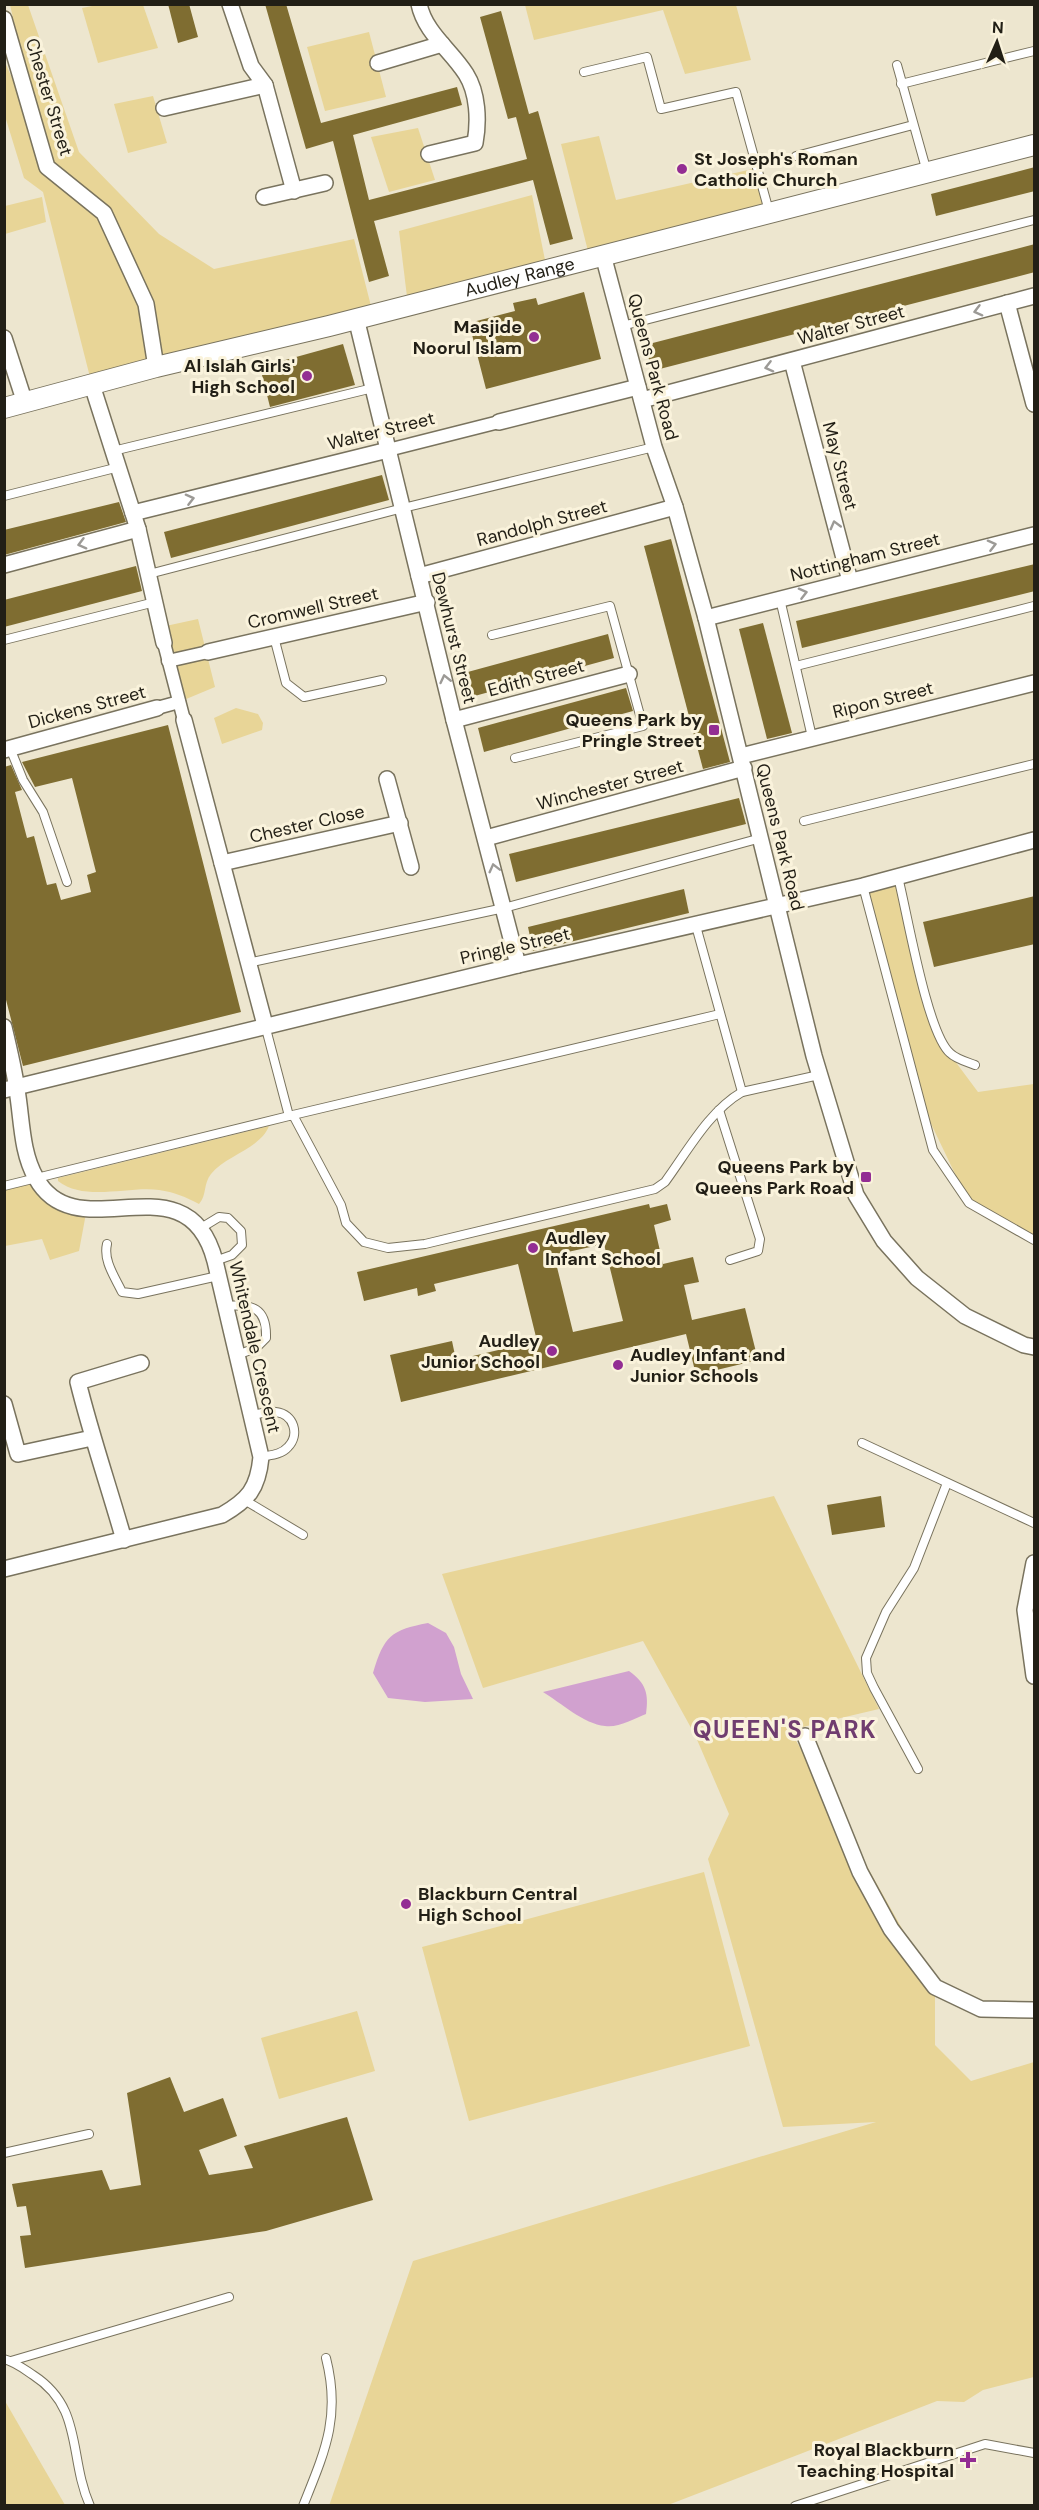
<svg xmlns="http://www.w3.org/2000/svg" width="1039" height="2510" font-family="'DM Sans',sans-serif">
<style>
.green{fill:#e8d597}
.water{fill:#d1a1cf}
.building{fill:#7f6d31;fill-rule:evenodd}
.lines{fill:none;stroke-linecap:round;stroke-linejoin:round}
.service-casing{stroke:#79735e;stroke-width:10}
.pedestrian-casing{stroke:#79735e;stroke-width:15}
.minor-casing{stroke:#79735e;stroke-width:18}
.tertiary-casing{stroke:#79735e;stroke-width:22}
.service{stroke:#fff;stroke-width:8}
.pedestrian{stroke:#fff;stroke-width:12}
.minor{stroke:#fff;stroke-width:15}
.tertiary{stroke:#fff;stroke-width:20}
.oneway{stroke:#9c9a96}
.poi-dot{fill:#932d93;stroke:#faf3dc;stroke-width:2}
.labels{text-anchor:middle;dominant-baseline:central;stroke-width:6;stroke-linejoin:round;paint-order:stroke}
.street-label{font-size:18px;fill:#221f16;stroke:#faf3dc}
.poi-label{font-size:18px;font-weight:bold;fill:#221f16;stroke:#faf3dc;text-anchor:end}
.district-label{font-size:24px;font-weight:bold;letter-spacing:1.5px;fill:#703d6f;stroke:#faf3dc}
</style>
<rect width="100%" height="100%" fill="#ede6cf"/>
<g class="green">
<polygon points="10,5 28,5 79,152 159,234 214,269 354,239 373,314 92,385 43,192 24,178 5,116 4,60 44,150"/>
<polygon points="97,5 143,5 158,48 98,63 82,8"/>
<polygon points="525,5 736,5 751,60 685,74 663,10 534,40"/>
<polygon points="369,32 386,97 325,111 307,47"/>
<polygon points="153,96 167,143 128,153 114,104"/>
<polygon points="418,128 435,180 389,192 371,137"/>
<polygon points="599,136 616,200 757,168 770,212 590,259 561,144"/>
<polygon points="532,195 547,270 408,305 399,231"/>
<polygon points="42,197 46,222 5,234 5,206"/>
<polygon points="198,619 215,687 179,702 161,627"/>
<polygon points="236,708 258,714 263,723 262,730 222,744 214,718"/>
<polygon points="898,877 940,1041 978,1092 1034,1084 1034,1240 969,1203 923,1107 863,886"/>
<path d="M269,1126C260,1149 226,1155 211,1174C203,1184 207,1195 199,1204C186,1197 174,1192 159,1190C128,1186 85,1202 58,1181V1178Z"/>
<polygon points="36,1179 50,1196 87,1208 79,1251 50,1260 42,1239 5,1246 4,1186"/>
<polygon points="774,1496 879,1709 790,1730 935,1987 935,2045 971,2081 1034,2062 1034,2377 983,2390 964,2402 937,2401 668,2505 329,2506 413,2261 876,2122 783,2127 708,1859 729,1814 695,1735 643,1641 483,1688 442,1574"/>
<polygon points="704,1872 750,2046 469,2121 422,1947"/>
<polygon points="357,2011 375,2071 279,2099 261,2038"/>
<polygon points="4,2401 5,2401 65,2505 5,2505"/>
</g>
<g class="water">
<path d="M428,1623L446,1633L454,1647L461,1674L473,1699L425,1702L388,1698L373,1673C384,1636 391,1630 428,1623Z"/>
<path d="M629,1671C646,1683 649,1694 646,1714C634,1719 618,1728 605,1726C584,1724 561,1703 543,1692Z"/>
</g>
<g class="building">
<polygon points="168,4 189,4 198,37 178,43"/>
<polygon points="265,4 286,4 321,123 457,87 462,105 353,135 369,200 527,159 516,117 508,119 480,17 501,11 529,114 538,111 573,239 550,245 533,180 374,221 389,276 369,282 333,141 306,149"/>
<polygon points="1035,167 1035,191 936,216 931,194"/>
<polygon points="1035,244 1035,272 652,371 645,345"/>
<polygon points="584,292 601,359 486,389 469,323 515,311 513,303 536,298 538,305"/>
<polygon points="343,344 355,385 270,407 260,367"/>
<polygon points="382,475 389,500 171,558 164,532"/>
<polygon points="119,502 126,522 4,555 4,530"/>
<polygon points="671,539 730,762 703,769 644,546"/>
<polygon points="1035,564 1035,591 802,648 796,621"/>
<polygon points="136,566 142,591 4,627 4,600"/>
<polygon points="763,623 792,733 767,739 739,629"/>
<polygon points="608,634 614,658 471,697 464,673"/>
<polygon points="626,688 633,711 484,752 478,728"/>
<polygon points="168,725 241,1012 23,1066 4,992 4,767 11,765 22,790 15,792 27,838 34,836 47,885 56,883 61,900 91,892 87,875 96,872 72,778 35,787 22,762"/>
<polygon points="739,798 746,824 516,882 509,854"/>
<polygon points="684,889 689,913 533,951 528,927"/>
<polygon points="1035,896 1035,944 934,967 923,922"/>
<path d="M649,1204L650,1208L667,1204L671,1220L654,1225L663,1264L693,1257L699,1282L684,1285L692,1320L745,1308L758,1360L696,1375L686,1334L401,1402L390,1355L452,1341L456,1360L537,1341L518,1264L434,1284L436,1291L418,1296L417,1288L364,1301L357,1272ZM604,1244L623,1321L573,1332L554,1255Z"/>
<polygon points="881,1496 885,1527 832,1535 827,1505"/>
<polygon points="170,2077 184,2112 223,2098 237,2136 199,2150 209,2175 253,2168 244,2146 347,2117 373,2200 266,2231 25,2268 20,2236 31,2235 26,2206 17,2207 12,2184 102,2170 110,2190 141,2185 127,2093"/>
</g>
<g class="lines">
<g class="service-casing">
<g id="service">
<polyline points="897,65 927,172"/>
<polyline points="584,72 647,57 661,109 736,92 769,211"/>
<polyline points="901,84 1034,51"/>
<polyline points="796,156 913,125"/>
<polyline points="622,326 1034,220"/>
<polyline points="113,451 373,388"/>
<polyline points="4,496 119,467"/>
<polyline points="149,574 403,508 654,447"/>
<polyline points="780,599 812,737"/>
<polyline points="492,635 610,606 643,726 515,758"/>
<polyline points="274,637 286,683 304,697 382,680"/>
<polyline points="4,640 155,602"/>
<polyline points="796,666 1034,606"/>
<polyline points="10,748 23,780 43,812 67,882"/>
<polyline points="804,821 1034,764"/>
<path d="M898,877C907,912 927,1033 950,1053C956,1059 967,1062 975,1065"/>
<polyline points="863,886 933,1150 969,1203 1034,1240"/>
<polyline points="696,926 742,1092"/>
<polyline points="248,963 504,908 761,838"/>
<polyline points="265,1025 289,1116"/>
<polyline points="719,1110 760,1239 758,1251 730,1260"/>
<path d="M293,1115L341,1205L346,1223L364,1242L388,1248L425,1244L655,1189L665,1182C687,1152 709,1111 742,1092L819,1075"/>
<polyline points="4,1186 293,1115 720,1014"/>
<polyline points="201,1228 219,1217 228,1218 241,1231 242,1245 232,1255 215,1261"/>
<path d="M107,1244C103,1261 115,1277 122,1292L138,1294L218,1276"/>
<path d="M225,1306C252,1304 267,1307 266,1338L256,1348L237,1355"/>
<path d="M252,1415C259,1414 269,1411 276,1412C294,1414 300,1435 288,1447C281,1455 270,1455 261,1457"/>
<polyline points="862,1443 1034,1523"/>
<polyline points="246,1501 303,1535"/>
<polyline points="918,1769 874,1688 867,1673 866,1658 886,1612 914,1568 947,1483"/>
<polyline points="4,2153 89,2134"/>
<path d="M4,2359C15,2362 24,2369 33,2375C84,2408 68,2456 90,2506"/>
<polyline points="11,2361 229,2297"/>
<path d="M303,2506C325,2451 341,2417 326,2358"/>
<polyline points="795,2506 985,2444 1034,2453"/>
</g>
</g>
<g class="pedestrian-casing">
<g id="pedestrian">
<polyline points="388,450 499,422"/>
<polyline points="164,643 184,720"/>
<polyline points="168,661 208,652"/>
<polyline points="157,708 179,702"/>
</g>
</g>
<g class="minor-casing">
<g id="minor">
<polyline points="230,4 251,66 265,85 294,191"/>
<path d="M419,4C425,33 451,50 466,74C478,93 479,121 475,143L429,154"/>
<polyline points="4,19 47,167 104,213 146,304 156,367"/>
<polyline points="378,63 442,44"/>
<polyline points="164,108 265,85"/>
<polyline points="264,197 325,183"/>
<polyline points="603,255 654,447 675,507 706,618 814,1056 856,1195 884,1241 917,1278 965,1316 1024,1345 1034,1347"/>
<polyline points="1007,303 1034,404"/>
<polyline points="356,318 454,720 518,965"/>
<polyline points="4,338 25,403"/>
<polyline points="792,361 850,581"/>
<polyline points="92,385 138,529 164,643"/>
<polyline points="642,400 1034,296"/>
<polyline points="499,422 638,387"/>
<polyline points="133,513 388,450"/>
<polyline points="4,565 138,529"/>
<polyline points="419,576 675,507"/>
<polyline points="706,618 1034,535"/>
<polyline points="208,652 427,602"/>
<polyline points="184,720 265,1025"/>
<polyline points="454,720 629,674"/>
<polyline points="4,750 157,708"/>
<polyline points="741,756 1034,683"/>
<polyline points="387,779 411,867"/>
<polyline points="486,838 744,768"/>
<polyline points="222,863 400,823"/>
<path d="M4,1027C9,1048 14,1069 17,1090C22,1119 21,1152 36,1178C77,1253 187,1154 215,1261L261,1457C258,1489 248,1500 222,1515L4,1569"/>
<polyline points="4,1090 518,965 863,886 1034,840"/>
<polyline points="4,1404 18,1454 92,1438"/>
<path d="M124,1540C109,1487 91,1435 78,1382L141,1363"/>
<polyline points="1034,1563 1025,1610 1034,1676"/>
<polyline points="805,1736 860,1872 891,1929 935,1987 981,2009 1034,2010"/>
</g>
</g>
<g class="tertiary-casing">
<g id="tertiary">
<path id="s1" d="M4,408L156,367L329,326L1034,145"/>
</g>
</g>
<use href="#service" class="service"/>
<use href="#pedestrian" class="pedestrian"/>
<use href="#minor" class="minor"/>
<use href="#tertiary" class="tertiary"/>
</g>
<defs><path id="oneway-chevron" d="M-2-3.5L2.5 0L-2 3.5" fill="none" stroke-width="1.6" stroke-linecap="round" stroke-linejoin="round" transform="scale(1.5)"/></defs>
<g class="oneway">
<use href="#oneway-chevron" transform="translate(978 311) rotate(165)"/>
<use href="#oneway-chevron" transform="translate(769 367) rotate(166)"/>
<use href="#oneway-chevron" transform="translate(190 499) rotate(-14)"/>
<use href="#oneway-chevron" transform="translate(835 525) rotate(-105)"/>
<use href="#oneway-chevron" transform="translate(82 544) rotate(165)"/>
<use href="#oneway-chevron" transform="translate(992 545) rotate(-14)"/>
<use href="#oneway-chevron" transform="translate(803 593) rotate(-14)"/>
<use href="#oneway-chevron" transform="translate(445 679) rotate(-103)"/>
<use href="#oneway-chevron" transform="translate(494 868) rotate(-104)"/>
</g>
<g class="poi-dot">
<circle cx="682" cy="169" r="6"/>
<circle cx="534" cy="337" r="6"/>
<circle cx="307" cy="376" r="6"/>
<rect x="708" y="724" width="12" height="12" rx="3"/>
<rect x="860" y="1171" width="12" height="12" rx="3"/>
<circle cx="533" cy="1248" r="6"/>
<circle cx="552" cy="1351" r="6"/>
<circle cx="618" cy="1365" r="6"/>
<circle cx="406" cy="1904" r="6"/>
<path d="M965 2451h6v6h6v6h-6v6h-6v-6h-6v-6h6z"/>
</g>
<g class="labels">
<g class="street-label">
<text transform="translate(49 97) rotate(73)">Chester Street</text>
<text stroke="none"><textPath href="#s1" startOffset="532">Audley Range</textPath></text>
<text transform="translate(851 325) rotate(-15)">Walter Street</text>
<text transform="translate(653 367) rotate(75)">Queens Park Road</text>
<text transform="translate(381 431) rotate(-14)">Walter Street</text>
<text transform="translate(840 466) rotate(75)">May Street</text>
<text transform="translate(542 523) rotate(-15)">Randolph Street</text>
<text transform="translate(865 557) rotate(-14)">Nottingham Street</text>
<text transform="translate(313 608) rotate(-13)">Cromwell Street</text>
<text transform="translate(454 638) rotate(76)">Dewhurst Street</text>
<text transform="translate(536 678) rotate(-15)">Edith Street</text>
<text transform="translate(883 700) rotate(-14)">Ripon Street</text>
<text transform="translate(87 707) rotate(-15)">Dickens Street</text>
<text transform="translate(610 785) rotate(-15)">Winchester Street</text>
<text transform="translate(307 824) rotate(-13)">Chester Close</text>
<text transform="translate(780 837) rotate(76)">Queens Park Road</text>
<text transform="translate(515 946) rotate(-13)">Pringle Street</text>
<text transform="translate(255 1347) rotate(77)">Whitendale Crescent</text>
</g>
<g class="poi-label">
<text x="694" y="159" text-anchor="start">St Joseph's Roman<tspan x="694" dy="21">Catholic Church</tspan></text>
<text x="522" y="327">Masjide<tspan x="522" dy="21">Noorul Islam</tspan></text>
<text x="295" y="366">Al Islah Girls'<tspan x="295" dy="21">High School</tspan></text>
<text x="702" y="720">Queens Park by<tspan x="702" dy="21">Pringle Street</tspan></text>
<text x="854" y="1167">Queens Park by<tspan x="854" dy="21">Queens Park Road</tspan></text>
<text x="545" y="1238" text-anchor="start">Audley<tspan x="545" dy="21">Infant School</tspan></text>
<text x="540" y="1341">Audley<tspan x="540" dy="21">Junior School</tspan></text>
<text x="630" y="1355" text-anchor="start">Audley Infant and<tspan x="630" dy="21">Junior Schools</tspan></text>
<text x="418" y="1894" text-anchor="start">Blackburn Central<tspan x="418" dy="21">High School</tspan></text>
<text x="954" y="2450">Royal Blackburn<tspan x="954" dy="21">Teaching Hospital</tspan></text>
</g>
<g class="district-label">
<text x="785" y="1729">QUEEN'S PARK</text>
</g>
</g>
<rect width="1039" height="2510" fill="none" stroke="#221f16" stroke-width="12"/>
<g transform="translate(997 42) rotate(3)" stroke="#faf3dc" stroke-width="4.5" paint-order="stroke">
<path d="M0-4.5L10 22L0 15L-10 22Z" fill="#221f16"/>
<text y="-9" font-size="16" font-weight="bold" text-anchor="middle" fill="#221f16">N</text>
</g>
</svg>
